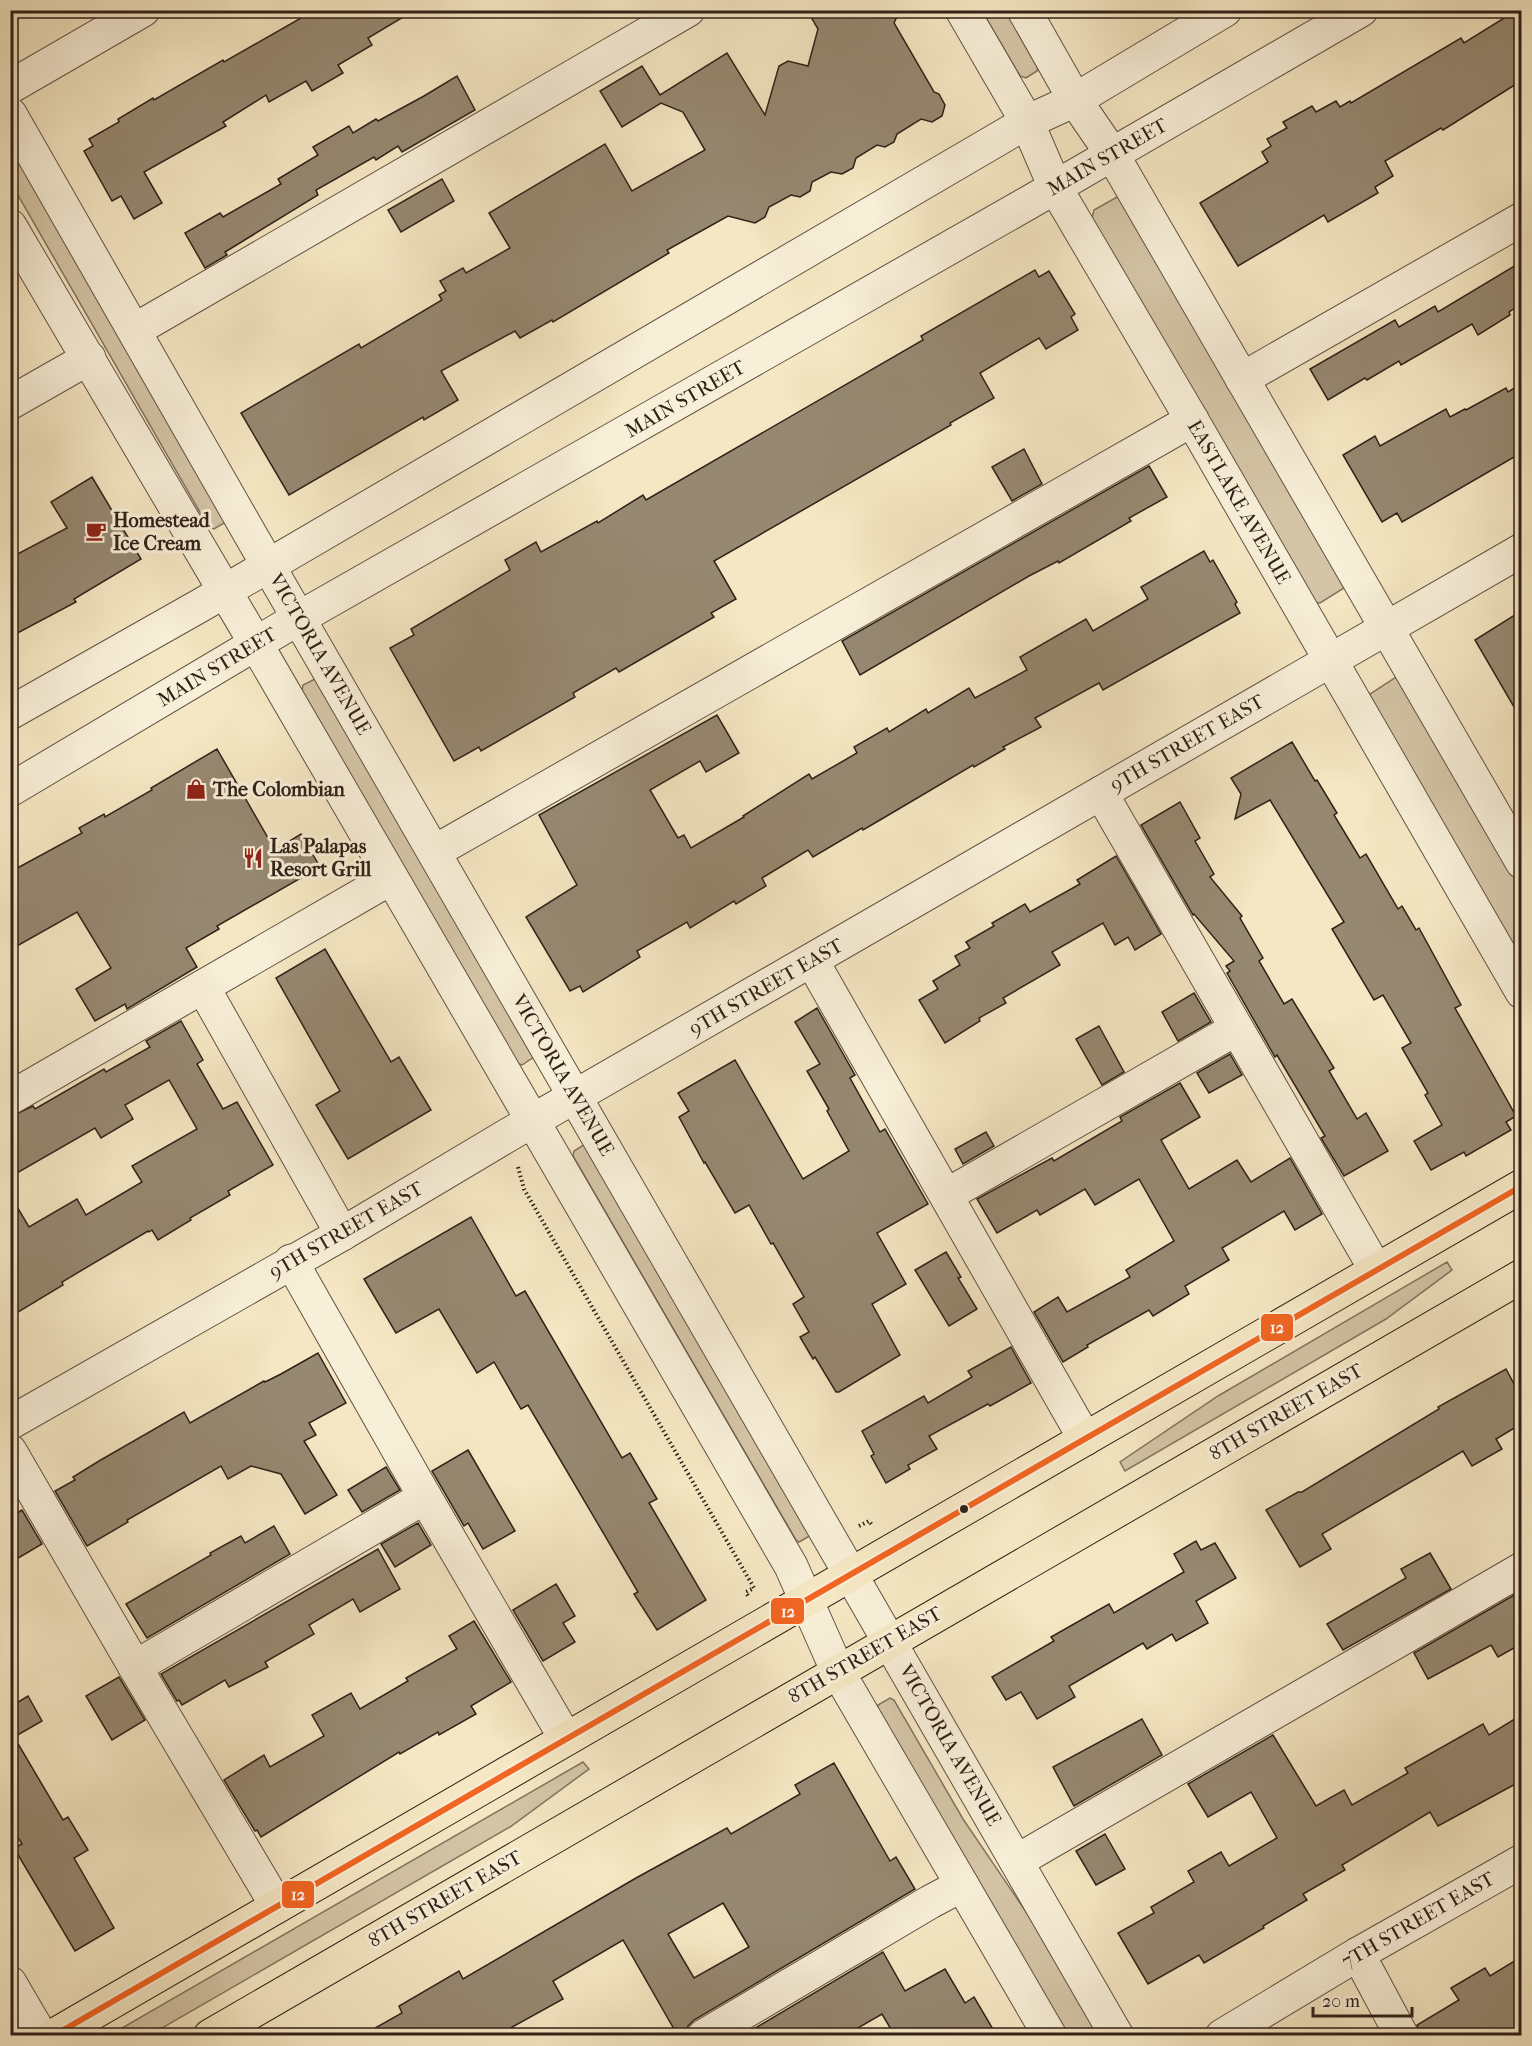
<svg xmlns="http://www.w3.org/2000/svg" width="1532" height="2046" font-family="'IM FELL French Canon',serif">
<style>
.green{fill:#d4c5a6;stroke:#82735f;stroke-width:1.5}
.building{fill:#968871;stroke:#302118;stroke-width:1.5;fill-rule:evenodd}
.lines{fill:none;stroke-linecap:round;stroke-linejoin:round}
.minor-casing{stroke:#615243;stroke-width:35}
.major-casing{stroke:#302118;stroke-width:35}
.path{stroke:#302118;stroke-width:4;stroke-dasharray:1.5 3;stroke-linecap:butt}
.minor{stroke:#f8efd8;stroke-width:33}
.major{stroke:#f5e7c3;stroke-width:33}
.bus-1-casing{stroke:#f8efd8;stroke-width:10}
.bus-1{stroke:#f26522;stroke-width:6}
.bus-dot{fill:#302118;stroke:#f8efd8;stroke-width:2}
.labels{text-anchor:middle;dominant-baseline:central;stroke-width:6;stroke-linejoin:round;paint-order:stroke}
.street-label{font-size:20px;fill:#302118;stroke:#f8efd8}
.poi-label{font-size:20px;font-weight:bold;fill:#302118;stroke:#f8efd8;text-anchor:start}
.line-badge{stroke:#f8efd8;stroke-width:2}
.badge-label{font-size:16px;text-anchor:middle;font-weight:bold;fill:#fff}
</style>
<rect width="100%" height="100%" fill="#f5e7c3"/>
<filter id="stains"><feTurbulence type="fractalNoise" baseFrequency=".00333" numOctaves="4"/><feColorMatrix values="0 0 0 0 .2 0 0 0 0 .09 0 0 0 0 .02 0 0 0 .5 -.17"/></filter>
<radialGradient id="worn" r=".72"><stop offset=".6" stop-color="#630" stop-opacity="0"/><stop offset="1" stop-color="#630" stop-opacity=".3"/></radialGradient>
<g class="green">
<polygon points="982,11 1007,11 1035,60 1038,66 1037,71 1026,78 1020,76"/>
<polygon points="10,144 229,520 214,529 209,527 205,521 11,183"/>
<polygon points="1117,197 1124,197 1344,588 1320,603 1314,602 1092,218 1094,210"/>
<polygon points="319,677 537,1055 522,1065 517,1063 302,692 303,685"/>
<polygon points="1396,677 1402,680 1521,886 1521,959 1371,700 1370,694"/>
<polygon points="587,1143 813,1534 799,1542 796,1540 573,1156 574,1151"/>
<polygon points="1447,1262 1452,1270 1386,1319 1125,1471 1120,1462 1218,1396"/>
<polygon points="890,1698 894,1700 963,1819 1073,1981 1107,2035 1066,2035 878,1710 878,1705"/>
<polygon points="583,1762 589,1769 510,1827 150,2035 110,2035"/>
</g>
<g class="building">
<polygon points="315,10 415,10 368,38 372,45 338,65 343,73 312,91 306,81 269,102 266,95 223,122 226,126 144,172 162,203 134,219 121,196 112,201 84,151 93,146 89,139 119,122 118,119 153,98 154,100 223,60 224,62"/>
<polygon points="807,10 900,10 894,23 934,92 939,94 945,105 942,116 932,122 921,119 897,134 894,142 885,147 877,145 856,158 853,168 842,174 831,172 812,182 810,191 800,197 791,195 769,207 765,217 755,223 728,216 667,250 669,253 553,322 552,320 520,338 515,331 441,371 458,400 424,420 423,417 289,495 241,413 359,344 361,348 442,300 439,295 446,291 440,281 463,268 466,273 510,248 489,213 605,144 632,191 705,150 683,112 661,103 622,127 600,91 642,66 660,95 727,53 765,115 779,66 788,61 808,66 818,29"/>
<polygon points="1517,10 1521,10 1521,81 1443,130 1441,128 1385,161 1393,176 1375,187 1378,193 1328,222 1324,215 1238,266 1200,203 1268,162 1262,152 1271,146 1267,139 1287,128 1283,122 1312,106 1316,112 1336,101 1340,107 1350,101 1351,103 1461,38 1464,43"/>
<polygon points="457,76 475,110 402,152 398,146 376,160 374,157 316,190 318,195 225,252 227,255 205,268 185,233 220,213 223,217 281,184 278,179 318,155 313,147 349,126 353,133 376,119 378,121 424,96"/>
<polygon points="442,179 454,201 401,232 388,210"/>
<polygon points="1521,262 1521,304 1509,312 1510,315 1478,335 1472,324 1401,365 1399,361 1367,380 1365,378 1328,400 1310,369 1395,320 1399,327 1435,306 1438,312"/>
<polygon points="1035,270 1039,277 1049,271 1075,314 1071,317 1078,330 1046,349 1039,338 980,373 994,398 950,423 951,425 714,561 736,599 711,613 714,617 619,672 616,668 573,693 575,697 481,751 479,747 454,761 390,648 414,635 411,629 510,570 505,560 536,542 541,552 597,521 598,523 643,495 646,500 923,340 921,336"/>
<polygon points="1521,384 1521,453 1402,522 1397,513 1382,522 1343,455 1375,436 1380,446 1446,409 1450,417 1465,409 1466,410 1506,388 1508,392"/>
<polygon points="1024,449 1042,484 1012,501 992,467"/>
<polygon points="1149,466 1167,497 1129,518 1131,521 1059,563 1058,561 1029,576 860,675 842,641"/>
<polygon points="92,477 141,559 74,599 76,602 10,637 10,558 67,528 51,502"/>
<polygon points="1204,551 1210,562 1213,560 1237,602 1235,604 1240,613 1103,690 1099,683 1035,718 1041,727 1003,747 1005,749 974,767 973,765 880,820 863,830 862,828 813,857 808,850 762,878 766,886 736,904 734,901 690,928 687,922 637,951 640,957 583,992 580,986 570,991 526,917 577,885 539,815 717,715 739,753 706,772 700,761 650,790 678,838 684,835 691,848 744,817 743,816 809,774 812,779 857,753 854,747 887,728 889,732 926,709 928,713 969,688 975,698 1027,670 1020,657 1086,619 1093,631 1148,599 1141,587"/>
<polygon points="1521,611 1521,719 1475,640"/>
<polygon points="1292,742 1315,781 1317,780 1337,813 1334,815 1360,858 1366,854 1398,909 1402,906 1416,930 1419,928 1461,1005 1455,1008 1516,1116 1506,1122 1511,1130 1466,1156 1464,1152 1431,1170 1414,1141 1442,1125 1425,1095 1428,1093 1402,1048 1411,1043 1383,995 1374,1000 1332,929 1344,922 1270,800 1235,819 1241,794 1231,778"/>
<polygon points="217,749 275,850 301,834 320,867 217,926 219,929 186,948 197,967 127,1009 125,1004 95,1021 76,989 111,968 77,912 10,950 10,872 82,833 79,828 104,814 105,817 152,790 151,788"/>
<polygon points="1180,802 1200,838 1195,841 1214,874 1210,877 1242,916 1240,918 1263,958 1259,961 1284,1004 1292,999 1334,1068 1329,1071 1357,1119 1366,1113 1388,1151 1344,1176 1321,1138 1325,1136 1277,1055 1275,1057 1227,973 1230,971 1226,966 1234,961 1194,914 1193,915 1141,825"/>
<polygon points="1116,856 1161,934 1135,950 1128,937 1115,945 1103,923 1052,952 1060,965 1003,998 1006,1003 979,1018 980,1021 945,1043 919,1000 938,989 933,981 960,965 955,956 970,948 966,942 994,926 992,923 1025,904 1030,912 1080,884 1077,880"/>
<polygon points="325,949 391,1062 399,1057 431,1110 348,1159 316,1105 340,1091 276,978"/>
<polygon points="1194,993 1211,1022 1178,1041 1162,1012"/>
<polygon points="817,1008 855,1075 850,1078 880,1132 885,1129 928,1204 877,1233 906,1284 872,1304 900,1355 839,1392 836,1392 815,1357 813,1359 800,1337 809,1332 793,1304 804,1297 773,1243 771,1244 749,1205 735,1213 705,1162 704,1163 679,1117 689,1111 678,1093 735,1060 803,1179 849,1151 827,1111 829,1109 807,1071 820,1064 795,1022"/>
<polygon points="181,1021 203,1060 197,1064 223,1109 237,1102 273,1165 228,1191 230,1195 190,1218 191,1220 158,1240 152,1230 149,1232 148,1231 62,1282 63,1285 10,1317 10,1195 29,1227 77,1199 86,1215 142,1182 132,1166 197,1129 169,1080 125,1105 133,1119 101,1138 95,1128 10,1177 10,1117 33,1106 35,1109 104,1069 106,1072 150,1047 146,1041"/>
<polygon points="1099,1026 1124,1072 1102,1085 1076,1039"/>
<polygon points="1230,1054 1242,1075 1209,1093 1197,1073"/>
<polygon points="1180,1083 1200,1117 1161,1140 1189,1189 1237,1160 1251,1182 1290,1158 1322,1214 1295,1230 1284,1211 1222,1248 1229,1260 1185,1286 1189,1294 1153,1316 1149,1310 1087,1345 1088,1347 1063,1362 1034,1312 1058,1297 1067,1312 1130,1277 1126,1270 1174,1241 1139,1179 1095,1205 1085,1189 1040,1215 1037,1210 997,1233 977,1199 1052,1158 1054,1161 1122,1121 1120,1117"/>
<polygon points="986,1132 994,1146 963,1164 955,1149"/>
<polygon points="471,1217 516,1296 525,1291 622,1458 630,1453 657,1499 649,1503 706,1600 657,1630 634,1594 638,1592 528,1405 521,1409 494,1362 477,1373 439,1309 396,1333 364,1279"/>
<polygon points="946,1252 961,1277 958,1278 977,1309 949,1326 915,1270"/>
<polygon points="1011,1347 1031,1383 990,1406 988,1404 929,1436 937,1449 908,1465 910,1469 886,1483 871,1456 874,1454 862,1431 924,1396 928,1403 972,1377 968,1371"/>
<polygon points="318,1353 346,1403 309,1423 316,1435 304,1441 337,1495 305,1514 281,1474 251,1466 228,1479 221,1466 127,1520 128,1522 87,1546 55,1491 75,1480 73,1477 99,1461 184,1412 190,1423 264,1381 265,1382 281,1374"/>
<polygon points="1506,1369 1521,1397 1521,1424 1496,1439 1502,1449 1472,1466 1463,1451 1322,1534 1331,1549 1300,1567 1266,1510 1298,1492 1302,1492 1439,1409 1438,1407"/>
<polygon points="468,1450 515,1531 483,1549 468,1523 464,1526 432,1471"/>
<polygon points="386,1467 400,1490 362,1512 348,1490"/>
<polygon points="22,1510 42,1544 10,1563 10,1517"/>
<polygon points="418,1523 431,1545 395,1567 381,1544"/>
<polygon points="274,1526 290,1554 147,1638 126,1604 211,1555 210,1553 241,1536 245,1543"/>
<polygon points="1196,1541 1201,1550 1215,1543 1236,1578 1196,1601 1208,1623 1176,1641 1172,1634 1147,1649 1143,1643 1069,1686 1075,1697 1037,1719 1021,1692 1006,1700 992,1677 1054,1641 1051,1637 1109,1604 1114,1613 1184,1572 1174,1554"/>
<polygon points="378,1549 400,1589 360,1612 353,1599 309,1625 314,1634 265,1662 268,1667 229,1687 225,1680 182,1705 179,1700 177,1701 161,1674"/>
<polygon points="1430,1553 1451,1589 1343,1650 1327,1624 1406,1578 1401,1569"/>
<polygon points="556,1584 575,1616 563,1623 575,1642 543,1661 513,1610"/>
<polygon points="1521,1591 1521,1644 1498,1657 1491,1645 1428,1679 1414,1653"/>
<polygon points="474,1621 511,1682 471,1706 476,1714 439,1735 438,1732 400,1754 399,1752 261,1837 257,1830 255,1831 224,1780 264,1755 270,1767 324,1736 312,1715 351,1693 360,1709 408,1681 406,1678 457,1649 449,1636"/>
<polygon points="119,1677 145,1720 112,1740 86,1696"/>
<polygon points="28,1696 42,1721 14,1737 63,1820 68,1817 88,1850 74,1858 114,1928 75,1951 14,1848 22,1844 10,1824 10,1707"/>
<polygon points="1521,1715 1521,1781 1438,1826 1430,1812 1342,1865 1345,1870 1303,1894 1307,1900 1263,1926 1264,1928 1204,1963 1199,1955 1148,1984 1118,1933 1154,1913 1151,1907 1194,1882 1188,1871 1221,1852 1229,1866 1277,1838 1251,1792 1208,1817 1188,1784 1273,1735 1316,1806 1344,1790 1352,1805 1408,1773 1405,1768 1483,1724 1489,1735"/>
<polygon points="1142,1719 1162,1755 1074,1806 1053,1767"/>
<path d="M834,1763L890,1861L896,1857L915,1889L694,2020L688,2026L685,2036H678L623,1940L553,1981L563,1999L496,2036H361L402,2013L399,2006L459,1971L463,1979L636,1878L727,1828L731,1834L800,1794L795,1785ZM723,1903L749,1947L694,1978L668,1934Z"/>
<polygon points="1105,1834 1125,1869 1096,1885 1076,1851"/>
<polygon points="883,1952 905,1991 945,1969 965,2003 974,1997 997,2036 895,2036 882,2014 844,2036 742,2036"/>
<polygon points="1521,1957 1521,2030 1512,2036 1421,2036 1417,2025 1459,2000 1451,1988 1485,1968 1490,1976"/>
</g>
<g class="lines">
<g class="minor-casing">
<g id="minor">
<polyline points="962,10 1027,122 1055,187 1192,420 1522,992"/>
<polyline points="1024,10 1075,100 1112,154 1522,862"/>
<polyline points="10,87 143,10"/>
<polyline points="10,114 250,534 1117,2036"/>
<polyline points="10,226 256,644 791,1566 838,1672 1050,2036"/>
<polyline points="135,330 688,10"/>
<polyline points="1242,379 1522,219"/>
<polyline points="10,403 89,358"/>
<polyline points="10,713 201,605 993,142 1027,122 1075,100 1225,10"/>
<polyline points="10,790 299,618 1028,203 1361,10"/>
<polyline points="1101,793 1376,1270"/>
<polyline points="434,852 1192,420"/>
<polyline points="812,961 1085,1439"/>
<polyline points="203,987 342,1234"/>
<polyline points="10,1098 391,878"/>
<polyline points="947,1195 1236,1029"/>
<polyline points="291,1261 425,1497 566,1739"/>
<polyline points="10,1423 342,1234 508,1135 1522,550"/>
<polyline points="10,1451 135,1667 277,1906"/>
<polyline points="135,1667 425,1497"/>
<polyline points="1017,1861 1522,1569"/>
<polyline points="1358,1954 1402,2036"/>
<polyline points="10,1983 41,2036"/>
<polyline points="704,2036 930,1902 962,1885"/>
<polyline points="1222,2036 1358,1954 1522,1861"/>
</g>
</g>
<g class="major-casing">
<g id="major">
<polyline points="53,2036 1522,1186"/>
<polyline points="210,2036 1522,1276"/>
</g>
</g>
<g class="path">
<polyline points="518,1167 524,1189 754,1588 746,1592 748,1596"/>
<polyline points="859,1526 869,1521 872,1525"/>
</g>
<use href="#minor" class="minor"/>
<use href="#major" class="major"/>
<g class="bus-1-casing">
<polyline id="bus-1" points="53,2036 1522,1186"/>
</g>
<use href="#bus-1" class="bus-1"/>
</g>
<defs>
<g id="cafe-bare" transform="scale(1.62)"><path d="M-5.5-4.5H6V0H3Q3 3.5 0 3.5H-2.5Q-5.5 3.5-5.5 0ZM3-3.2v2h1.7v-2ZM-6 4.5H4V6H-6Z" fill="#8f2418" stroke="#f8efd8" stroke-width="2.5" paint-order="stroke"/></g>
<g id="shop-bare" transform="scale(1.62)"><path d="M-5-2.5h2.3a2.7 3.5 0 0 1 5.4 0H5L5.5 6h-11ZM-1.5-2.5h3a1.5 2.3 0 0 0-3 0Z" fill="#8f2418" stroke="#f8efd8" stroke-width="2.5" paint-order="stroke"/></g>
<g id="restaurant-bare" transform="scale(1.62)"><path d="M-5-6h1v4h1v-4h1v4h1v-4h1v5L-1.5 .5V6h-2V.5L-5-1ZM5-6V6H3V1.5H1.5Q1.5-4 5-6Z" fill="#8f2418" stroke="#f8efd8" stroke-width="2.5" paint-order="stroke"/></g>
</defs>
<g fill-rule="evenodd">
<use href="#cafe-bare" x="96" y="531"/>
<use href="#shop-bare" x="196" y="789"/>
<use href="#restaurant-bare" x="253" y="858"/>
</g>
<circle class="bus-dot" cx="964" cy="1509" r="5"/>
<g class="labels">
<g class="street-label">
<text transform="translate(1107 157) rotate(-30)">MAIN STREET</text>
<text transform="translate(685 399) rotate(-30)">MAIN STREET</text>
<text transform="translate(1239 502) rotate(60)">EASTLAKE AVENUE</text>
<text transform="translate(320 654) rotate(60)">VICTORIA AVENUE</text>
<text transform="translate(217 667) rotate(-31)">MAIN STREET</text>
<text transform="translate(1187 743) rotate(-30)">9TH STREET EAST</text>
<text transform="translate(766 987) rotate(-30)">9TH STREET EAST</text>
<text transform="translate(563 1075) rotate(60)">VICTORIA AVENUE</text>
<text transform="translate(346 1230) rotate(-30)">9TH STREET EAST</text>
<text transform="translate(1286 1412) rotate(-30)">8TH STREET EAST</text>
<text transform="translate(865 1655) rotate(-30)">8TH STREET EAST</text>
<text transform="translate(950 1745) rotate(60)">VICTORIA AVENUE</text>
<text transform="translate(445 1899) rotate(-30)">8TH STREET EAST</text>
<text transform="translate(1418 1920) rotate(-30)">7TH STREET EAST</text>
</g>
<g class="poi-label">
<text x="113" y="520">Homestead<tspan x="113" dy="23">Ice Cream</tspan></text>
<text x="213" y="789">The Colombian</text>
<text x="270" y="846">Las Palapas<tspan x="270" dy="23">Resort Grill</tspan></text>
</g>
</g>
<g class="line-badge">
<rect x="1260" y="1313" width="34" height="29" rx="6" fill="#f26522"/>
<rect x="770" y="1597" width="35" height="28" rx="6" fill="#f26522"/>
<rect x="281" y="1880" width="34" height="29" rx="6" fill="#f26522"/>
</g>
<g class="badge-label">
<text x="1277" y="1333">12</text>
<text x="788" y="1617">12</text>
<text x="298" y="1900">12</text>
</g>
<rect width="1532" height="2046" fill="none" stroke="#f5e7c3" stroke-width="36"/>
<rect x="12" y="12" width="1508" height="2022" fill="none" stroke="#302118" stroke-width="3"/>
<rect x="18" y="18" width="1496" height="2010" fill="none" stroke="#302118" stroke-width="1.5"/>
<path d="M1313 2007v9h99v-9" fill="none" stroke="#302118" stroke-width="3"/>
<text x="1322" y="2007" font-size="18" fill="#302118" stroke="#f8efd8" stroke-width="4.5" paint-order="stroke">20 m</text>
<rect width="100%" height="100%" filter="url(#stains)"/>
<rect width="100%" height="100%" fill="url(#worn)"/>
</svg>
